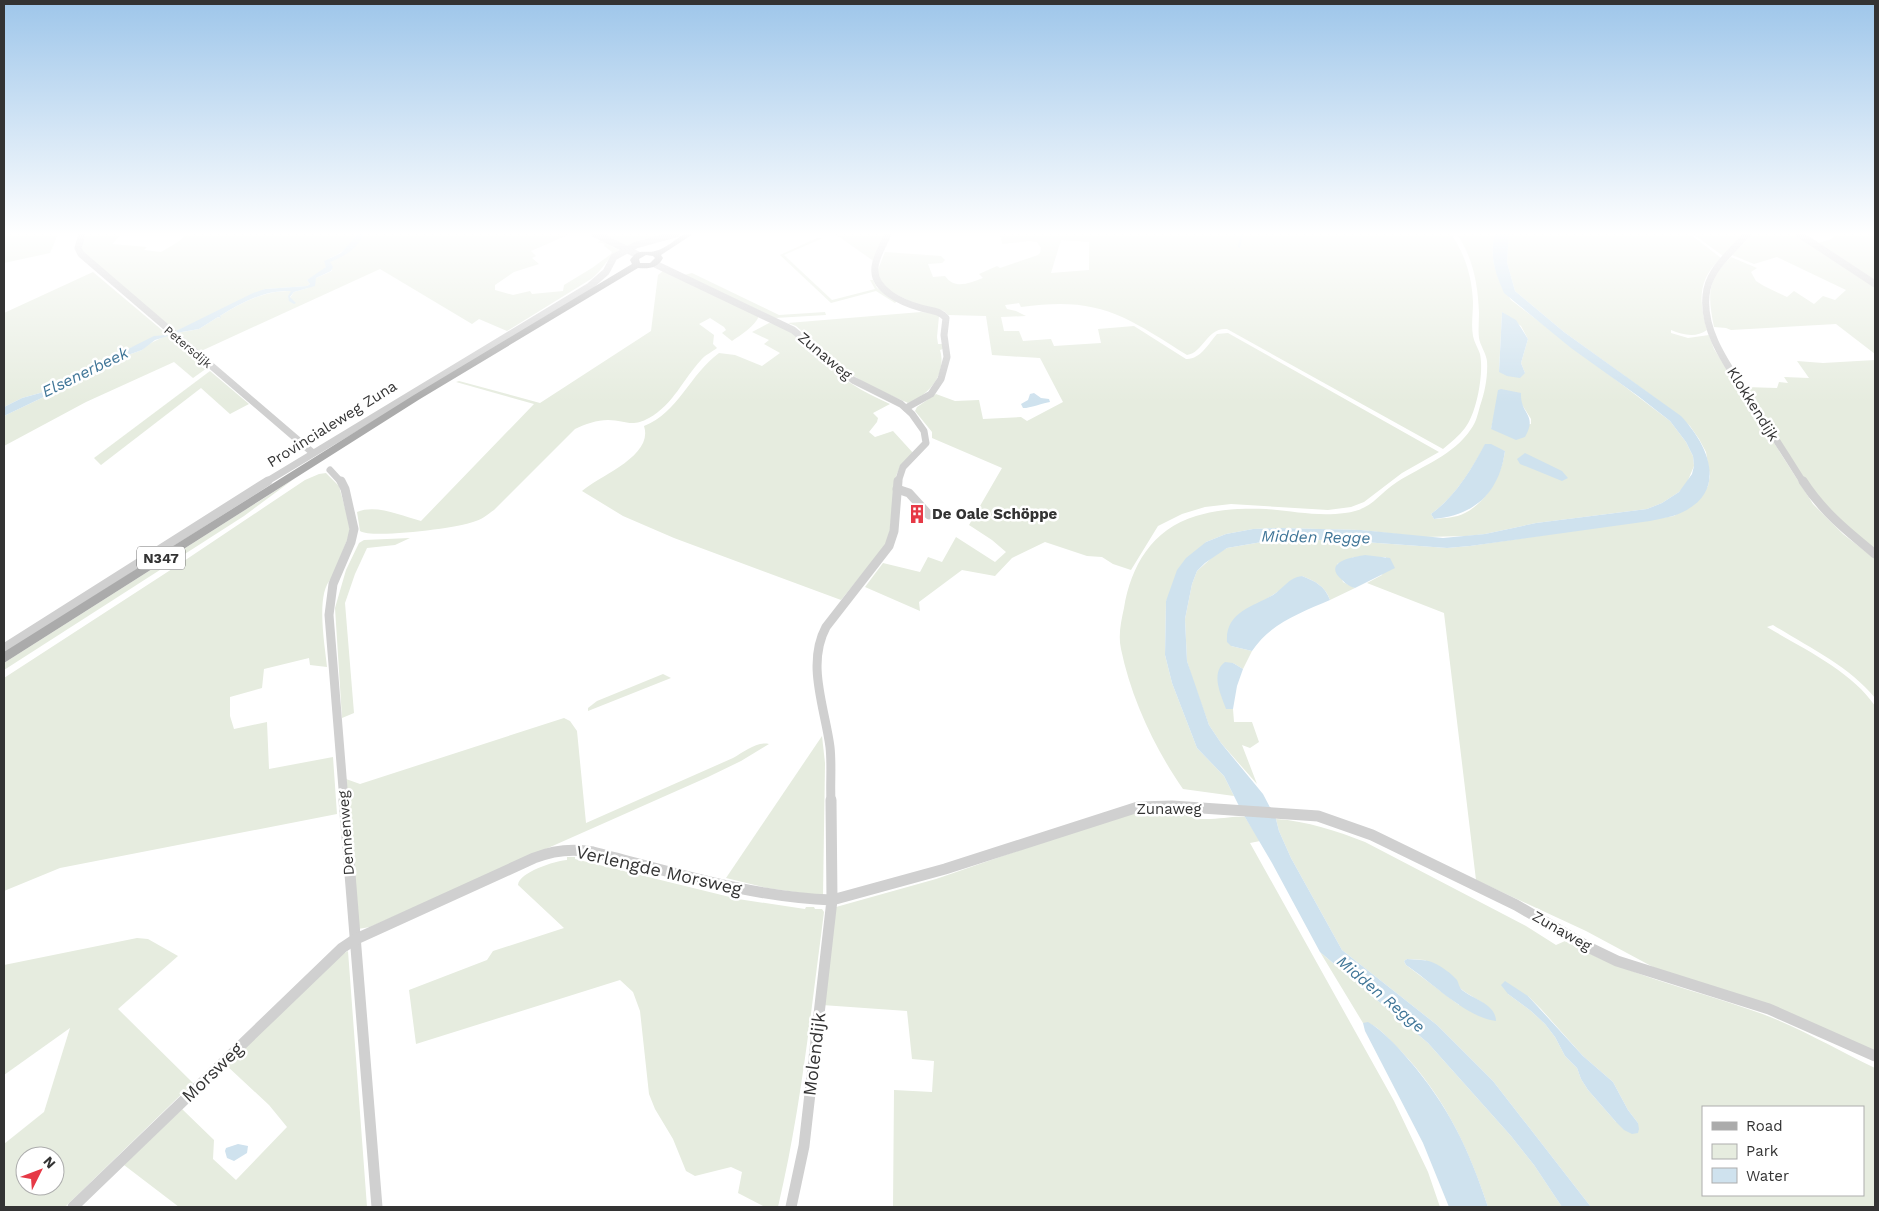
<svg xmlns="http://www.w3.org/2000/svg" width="1879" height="1211" font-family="'Work Sans',sans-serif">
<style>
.green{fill:#e6ecdf;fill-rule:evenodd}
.water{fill:#cfe2ee}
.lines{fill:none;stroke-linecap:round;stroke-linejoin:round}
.stream{stroke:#cfe2ee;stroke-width:2}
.minor-far2{stroke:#d0d0d0;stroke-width:7}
.minor-far1{stroke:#d0d0d0;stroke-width:9}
.minor{stroke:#d0d0d0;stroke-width:11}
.major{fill:#ababab;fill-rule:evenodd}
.labels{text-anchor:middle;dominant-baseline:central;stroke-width:5;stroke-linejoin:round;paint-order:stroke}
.far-street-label{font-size:12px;fill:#333;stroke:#fff}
.shield{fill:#fff;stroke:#707070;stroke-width:1}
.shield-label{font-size:14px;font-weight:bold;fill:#333}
.street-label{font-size:15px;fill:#333;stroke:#fff}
.poi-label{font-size:15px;font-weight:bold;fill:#333;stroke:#fff;text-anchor:start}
.water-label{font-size:16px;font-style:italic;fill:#3f7597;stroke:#fff}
.near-street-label{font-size:18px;fill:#333;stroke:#fff}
</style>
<rect width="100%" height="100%" fill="#fff"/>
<g class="green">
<polygon points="4,234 58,234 50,253 4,263"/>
<path d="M84,234H122L112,244L147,247L144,250L161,252L178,242L187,234H358C352,245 342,253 330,258L324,271L307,280L310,284L307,286L265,289L175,332L81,251Z"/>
<path d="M364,234H570L531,251L536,256L532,258L539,264L514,272L495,285V290L513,295L530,291L532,294L563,291L564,285L592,268L611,254L612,252L604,246L605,244L598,242L601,241L619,250C605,260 603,270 591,279L507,331L479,319L472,324L380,269L199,352L177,333L199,329L218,317L220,318V316C243,302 265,290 292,291L290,293V298L294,292L308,288L316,278L332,271L330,262L362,238Z"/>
<polygon points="600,234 669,234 637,241 627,246"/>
<polygon points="835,234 886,234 875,262"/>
<path d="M996,234H1451C1465,254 1472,277 1473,302C1473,313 1471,325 1473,336C1474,342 1478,348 1480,354C1484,372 1477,413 1465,428C1459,436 1451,442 1443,449L1227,329C1207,327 1204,352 1187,355C1124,315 1098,296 1021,307L1019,303L1005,305L1007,309L1016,311L1026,316L1001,317L1004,331H1019L1023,341L1051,339L1054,346L1101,343L1098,329L1134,326L1186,359C1200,360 1209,343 1217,334L1228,333L1439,452L1402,473L1364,502L1351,507L1328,510L1231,504L1205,507L1182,514L1158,526L1131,570L1113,564L1102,557L1087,556L1045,542L1012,558L995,576L962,570L919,602L920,611L865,587L883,563L920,572L928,557L942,562L956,537L995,562L1006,552L992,540L969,525L1002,468L932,438V432L915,411L917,407L936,394L955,401L979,400L983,419L1021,417L1027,421L1063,402L1040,358L992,355L986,316L948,315L944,311L915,304L892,292L882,285L877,272L885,252L941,256L945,260L942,263L928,264L933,277L945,276C955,290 969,283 983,278L979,274L997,266L1000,268L1038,255L1040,253L1041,248L1037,242L1028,241L1002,244L1001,237ZM1061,240L1089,242V270L1051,273Z"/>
<path d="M1457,234H1495C1488,261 1497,277 1511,300L1670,421L1686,442L1693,456L1694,466L1686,485L1679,492L1662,503L1647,509L1536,523L1485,534L1467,536L1423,537L1361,530L1279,528L1253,529L1226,534L1206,542L1166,601L1165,655L1172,683L1197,748L1224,776L1234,796L1183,789C1155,749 1131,698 1121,649C1118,635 1121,622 1124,608C1131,566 1152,529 1196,516C1218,509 1244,508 1266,509C1293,511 1318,517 1345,513C1372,510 1377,495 1397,482C1422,466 1454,455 1471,429C1476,423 1478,413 1480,406C1485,392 1488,376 1487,361C1486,353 1480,345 1479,338C1478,330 1479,321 1479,313C1478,284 1473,258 1457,234ZM1502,312L1521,326L1528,339L1521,363L1525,373L1499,372ZM1521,403L1531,419V424L1491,429L1495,412ZM1485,445L1505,451C1502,474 1487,502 1465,513C1455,518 1445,518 1434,519L1431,514C1455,497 1471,470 1485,445Z"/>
<path d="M1509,234H1690L1721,258C1697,280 1699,302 1707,330C1696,338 1683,335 1671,330V333L1688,338L1709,335L1714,349L1813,504L1843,534L1875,559V698C1849,666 1808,647 1773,625L1767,627C1802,648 1852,671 1875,706V1053L1653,967L1586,931L1476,880L1444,613L1367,583L1382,575L1386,557H1354L1337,564L1343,582L1355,588L1330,600C1326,587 1315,581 1302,576L1268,598L1231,646L1252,651L1243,669L1233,663L1226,708L1233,709L1234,722H1252L1259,742L1250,748L1242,745L1257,784L1221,743L1209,725L1193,681L1187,661L1185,619L1192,584L1197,571L1216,554L1227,548L1274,540H1336L1447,548L1470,546L1674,516L1700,498L1708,486L1710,476L1706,452L1699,439L1690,426L1669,408L1564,332L1515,291L1507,262Z"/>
<polygon points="1693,234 1743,234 1723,256"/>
<path d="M1749,234H1797L1875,285V354L1836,324L1731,330L1726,328L1714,327C1708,296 1706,280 1731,257L1757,268L1751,272L1756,281L1764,286L1787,297L1794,291L1814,304L1823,296L1835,300L1846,290L1777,257L1754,264L1732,255L1745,242Z"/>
<polygon points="1838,234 1875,234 1875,281 1818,243 1829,240"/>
<polygon points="817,238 823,238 784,255 832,300 875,289 870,280 873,280 877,288 897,301 895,303 876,291 831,303 780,255"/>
<path d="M663,271L759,316C755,326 741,335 732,341L722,333L726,330L724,327L710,318L699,324L714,335L713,344L717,348C712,352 705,355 701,360C684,378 673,405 649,418C631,428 625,420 608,420C597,420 585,424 575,429L494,510C487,515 481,520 473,522C458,528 372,539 360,531L357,512C377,504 401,516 421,521L534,404L456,382L459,381L540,403L651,331L658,275Z"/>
<polygon points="93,272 207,368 193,378 174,362 86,402 4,446 4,416 52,393 111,361 142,350 147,345 167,335 119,352 40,393 22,398 4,407 4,313"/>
<polygon points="692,273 779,315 825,312 826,315 775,318 684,275"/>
<path d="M921,312L936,314L939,316L937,337L938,344H942L943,349L940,350C947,373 930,395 908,403L870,386L854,376L796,326L788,323Z"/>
<path d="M769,323C791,323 833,371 852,384C864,392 877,398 890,404L873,413L878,418L877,422L869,432L875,437L893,431L914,454L900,467L896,476L890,530L885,546L841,600L674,538L623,516L582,491C599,476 654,456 644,426C678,413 690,374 719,353L735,355L762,366L780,353L764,344L769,340L752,332Z"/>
<polygon points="1875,360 1875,552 1816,497 1745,387 1777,388 1779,382 1788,383 1784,377 1809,378 1797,361 1823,363"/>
<polygon points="210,371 249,404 230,414 201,388 101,465 94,458"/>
<path d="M326,473L339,486L351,530L332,578C315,592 325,646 327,667L310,665L309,658L264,669L262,688L230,697V716L234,729L267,722L269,769L333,757L337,814L60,868L4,891V678L172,569L305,480L319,474Z"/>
<polygon points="294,479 244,516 4,670 4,663"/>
<polygon points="410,538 395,545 367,548 355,574 345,603 354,713 342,718 335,608 346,570 359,543 364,540"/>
<polygon points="663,674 671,678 588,711 588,708 597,701"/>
<path d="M564,718L570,721L577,731L586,823L733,758C744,752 757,741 769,744L741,761L708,777L370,927L358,929L346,779L360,784Z"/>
<polygon points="822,736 825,763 823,896 767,888 726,878"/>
<path d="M1181,809C1192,827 1227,815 1245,817L1260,841L1250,843L1394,1101L1428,1172L1440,1207H893L894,1090L932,1092L934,1061L912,1059L907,1011L822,1005L836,907L936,879L1133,811Z"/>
<path d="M1276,819C1307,821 1337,831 1365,842L1526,926L1556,945L1565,941C1624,974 1688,988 1751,1010C1794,1024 1835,1049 1875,1068V1207H1591L1493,1081L1437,1025L1342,950L1291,858L1279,831ZM1407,959L1425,960L1465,992L1483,1003L1459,1005L1406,965L1404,961ZM1508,994L1528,996L1541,1009L1583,1056L1613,1082L1628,1110L1638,1123L1616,1122L1588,1090L1581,1079L1577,1068L1565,1056L1555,1037L1545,1024L1531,1011ZM1703,1107H1863V1195H1703Z"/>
<path d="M567,857H575V859L738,899L805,909L806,907H814L815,909H822L824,912C811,1010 801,1110 778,1207H765L738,1193L742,1172L731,1167L695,1176L686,1171L673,1139L655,1109L649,1094L640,1011L633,992L620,980L416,1044L409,990L487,960L493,951L564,928L518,885C519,872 555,861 567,860Z"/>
<path d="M137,938L148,939L178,956L118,1009L193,1083L65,1207H4V1144L44,1112L70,1028L4,1075V965ZM25,1156H55V1186H25Z"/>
<polygon points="348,951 367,1207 179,1207 124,1165 182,1109 214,1140 213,1159 236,1180 287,1127 269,1105 226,1065 339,956"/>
<path d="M1320,952L1428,1043L1511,1136L1534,1165L1562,1207H1488C1467,1143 1440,1088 1391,1041C1383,1033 1374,1022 1363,1023Z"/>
</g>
<g class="water">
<path d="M358,234H364C357,249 345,256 330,262L333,267L331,271L316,278L315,286L294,292L290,297L296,303L294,304L289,301L288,296L291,291C265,290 242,302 220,316L221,318L218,317L199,329L176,333L174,332L253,293L265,289L307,286L310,284L307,280L326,267L324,261L341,253Z"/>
<path d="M1495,234H1509L1507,262L1515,291L1564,332L1681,416C1712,449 1729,497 1673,516C1666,518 1658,519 1650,521L1470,546L1447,548L1336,540H1274L1227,548L1205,563L1197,571L1192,584L1185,619L1187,661L1209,725L1221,743L1263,794L1276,819L1279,831L1291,858L1342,950L1437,1025L1493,1081L1591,1207H1562L1534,1165L1511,1136L1428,1043L1320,952L1272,863L1242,812L1224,776L1197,748L1172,683L1165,655L1166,601L1177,570L1186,558L1206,542L1226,534L1253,529L1279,528L1361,530L1443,538L1485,534L1536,523L1647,509L1662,503L1679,492L1692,474L1694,466L1693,456L1686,442L1670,421L1638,396L1571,348L1504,293C1495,272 1489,256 1495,234Z"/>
<polygon points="1502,312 1516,320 1528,339 1521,363 1525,373 1520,378 1507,376 1499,372"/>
<polygon points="167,335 168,336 155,340 142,350 111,361 52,393 4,416 4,407 22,398 40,393 154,336"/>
<path d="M1501,389L1521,393C1520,415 1538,414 1525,437L1516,440L1491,429L1498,390Z"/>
<path d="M1034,393L1041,398L1049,399L1050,402C1044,403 1026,409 1023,408L1021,404L1028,400L1030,394Z"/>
<path d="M1485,444H1491L1505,451C1499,493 1475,515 1434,519L1431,514C1455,497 1471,470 1485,444Z"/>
<polygon points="1525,453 1562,471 1568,478 1562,481 1520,464 1517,459"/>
<path d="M1365,555L1390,558L1395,568L1355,588C1348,586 1344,582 1339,577C1325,561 1354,557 1365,555Z"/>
<path d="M1302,576C1315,581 1325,586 1330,600C1300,613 1271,623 1252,651L1231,646L1227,642C1225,612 1253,607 1273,595C1284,588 1288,578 1302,576Z"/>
<path d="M1225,662L1233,663L1243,669L1237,686L1233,709H1226C1221,695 1210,673 1225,662Z"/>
<path d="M1407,959C1416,960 1426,959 1434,963C1442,967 1451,973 1457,980C1459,984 1459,987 1462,990C1473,999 1496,1004 1496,1021C1465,1017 1432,982 1406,965L1404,961Z"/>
<polygon points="1505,981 1528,996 1583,1056 1613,1082 1628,1110 1638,1123 1639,1129 1638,1133 1632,1134 1624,1130 1616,1122 1588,1090 1581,1079 1577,1068 1565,1056 1555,1037 1545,1024 1531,1011 1508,994 1501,985"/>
<path d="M1368,1022C1383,1031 1396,1045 1408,1059C1448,1105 1469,1149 1488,1207H1449L1423,1143L1365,1031L1363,1023Z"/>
<polygon points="238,1144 248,1146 247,1153 234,1161 227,1158 225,1151 226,1148"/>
</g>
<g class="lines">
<polyline class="stream" points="1239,247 1242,234"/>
<g class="minor-far2">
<polyline points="82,234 78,248 81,254 313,453"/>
<polyline points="595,234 638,255"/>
<path d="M888,234C884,244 876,256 875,267C872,290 903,303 921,308C931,311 939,310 946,318L944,335L947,357L941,379L931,394L906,408"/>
<path d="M1747,234C1733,251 1712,266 1707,289C1698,332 1735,375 1756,409C1772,433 1788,458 1803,482"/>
<polyline points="1799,234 1875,284"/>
<polyline points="655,264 793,330 853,380 901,404 912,414 924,431 926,443 903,467 898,482"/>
<polyline points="330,470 341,482"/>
<polyline points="266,482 590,286 606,272 614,257 636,245 676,234"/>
</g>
<g class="minor-far1">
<polyline points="341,481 345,489 354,529 351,542 333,584 329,615 344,801"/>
<path d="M1803,481C1822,511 1848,532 1875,554"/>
<polyline points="897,489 909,493 929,515"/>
<polyline points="4,648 268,481"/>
<path d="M831,801C830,784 832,765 830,747C825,708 806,664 826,627L889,546L894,531L898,481"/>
</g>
<g class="minor">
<polyline points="344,800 377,1207"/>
<polyline points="831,800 832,900 945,869 1138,807 1172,806 1318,816 1372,835 1516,905 1590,948 1617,961 1769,1009 1875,1056"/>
<path d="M73,1207L342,948L354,940L534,858C554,850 572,848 593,852C672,872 751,897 832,900L804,1146L791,1207"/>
</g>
<path class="major" d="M684,234H693L661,255L663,258C658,268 649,269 638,268L420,399L4,663V652L414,395L632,264L630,260C639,247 644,254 655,251C665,249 676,239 684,234ZM646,255L653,256L655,258L650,263H640L639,259Z"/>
</g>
<linearGradient id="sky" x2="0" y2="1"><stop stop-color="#9ec6ea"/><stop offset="0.58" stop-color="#fff"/><stop offset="1" stop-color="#fff" stop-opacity="0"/></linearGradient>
<rect width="1879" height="403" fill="url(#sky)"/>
<defs>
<g id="building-bare" transform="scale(1.5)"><path d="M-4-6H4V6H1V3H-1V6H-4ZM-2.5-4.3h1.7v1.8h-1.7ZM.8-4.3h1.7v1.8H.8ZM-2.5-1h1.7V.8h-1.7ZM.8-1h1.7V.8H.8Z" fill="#e63946" stroke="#fff" stroke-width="2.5" paint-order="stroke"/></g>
</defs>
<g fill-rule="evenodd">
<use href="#building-bare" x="917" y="514"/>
</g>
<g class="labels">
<g class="far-street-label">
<text transform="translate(188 347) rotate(40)">Petersdijk</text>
</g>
<rect class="shield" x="137" y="546.5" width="48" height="23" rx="4"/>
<g class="shield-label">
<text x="161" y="558">N347</text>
</g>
<g class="street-label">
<text transform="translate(825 356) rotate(40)">Zunaweg</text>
<text transform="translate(1753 404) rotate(58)">Klokkendijk</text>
<text transform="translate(332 424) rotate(-32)">Provincialeweg Zuna</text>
<text x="1169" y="809">Zunaweg</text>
<text transform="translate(346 833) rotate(-94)">Dennenweg</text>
<text transform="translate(1562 931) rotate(30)">Zunaweg</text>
</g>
<g class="poi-label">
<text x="932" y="514">De Oale Schöppe</text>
</g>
<g class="water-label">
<text transform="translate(85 372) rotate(-26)">Elsenerbeek</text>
<text transform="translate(1316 537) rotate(1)">Midden Regge</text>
<text transform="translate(1381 994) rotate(40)">Midden Regge</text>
</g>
<g class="near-street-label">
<text transform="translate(659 870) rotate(13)">Verlengde Morsweg</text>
<text transform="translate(814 1054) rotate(-83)">Molendijk</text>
<text transform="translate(212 1072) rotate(-44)">Morsweg</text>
</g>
</g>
<rect width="1879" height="1211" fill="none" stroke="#333333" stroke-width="10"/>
<rect x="1702" y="1106" width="162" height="90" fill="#ffffff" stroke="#adadad"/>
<rect x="1712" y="1122" width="25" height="8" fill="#ababab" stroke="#adadad"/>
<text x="1746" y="1131" font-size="15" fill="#333333">Road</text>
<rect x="1712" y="1144" width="25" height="15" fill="#e6ecdf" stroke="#adadad"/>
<text x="1746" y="1156" font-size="15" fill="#333333">Park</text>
<rect x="1712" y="1168" width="25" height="15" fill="#cfe2ee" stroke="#adadad"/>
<text x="1746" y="1181" font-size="15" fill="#333333">Water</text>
<g transform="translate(40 1171) rotate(48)"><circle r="24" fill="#ffffff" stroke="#adadad"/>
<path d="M0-4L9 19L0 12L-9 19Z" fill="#e63946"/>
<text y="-8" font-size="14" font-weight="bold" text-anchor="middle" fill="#333333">N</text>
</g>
</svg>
